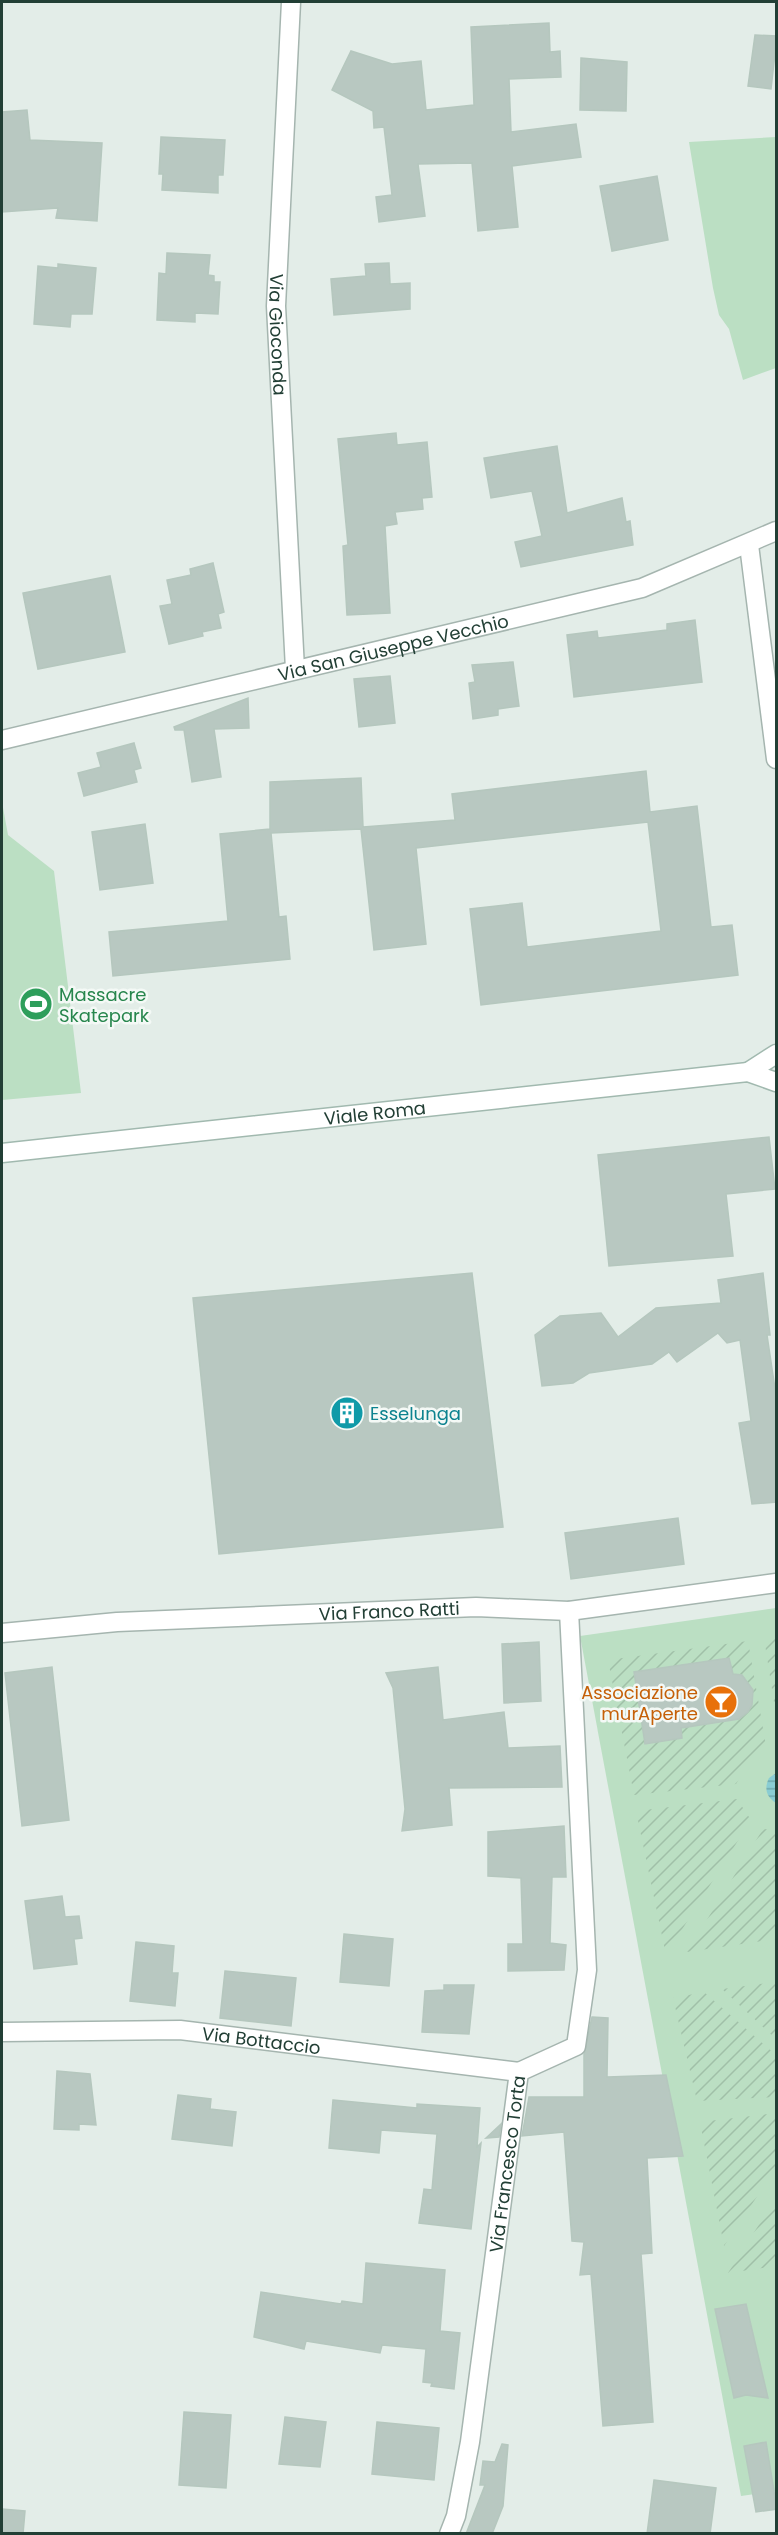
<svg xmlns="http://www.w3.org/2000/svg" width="778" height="2535" font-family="Poppins,sans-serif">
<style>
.green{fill:#bbdfc3}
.garden{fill:url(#garden-furrows)}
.water{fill:url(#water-rules)}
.building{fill:#b8c8c1;stroke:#b5c7be;stroke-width:1.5}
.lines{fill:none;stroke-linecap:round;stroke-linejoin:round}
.street-casing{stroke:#a5b5af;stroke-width:21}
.secondary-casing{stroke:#a1b9af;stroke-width:21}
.street{stroke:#fff;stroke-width:18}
.secondary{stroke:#fff;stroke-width:18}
.labels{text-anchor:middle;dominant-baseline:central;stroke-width:5;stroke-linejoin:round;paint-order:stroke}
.street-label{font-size:18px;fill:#223f35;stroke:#f4f9f6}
.leisure-label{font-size:18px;fill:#27864d;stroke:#f4f9f6;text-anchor:start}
.culture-label{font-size:18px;fill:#0d838f;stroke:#f4f9f6;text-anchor:start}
.food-label{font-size:18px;fill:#c56008;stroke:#f4f9f6;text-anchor:end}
</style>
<defs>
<pattern id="garden-furrows" width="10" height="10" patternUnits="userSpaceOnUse" patternTransform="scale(1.5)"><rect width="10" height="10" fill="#bbdfc3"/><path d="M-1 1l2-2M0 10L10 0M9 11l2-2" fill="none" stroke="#a0c0a8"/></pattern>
<pattern id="water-rules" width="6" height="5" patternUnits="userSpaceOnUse" patternTransform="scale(1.5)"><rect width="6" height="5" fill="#8acdd3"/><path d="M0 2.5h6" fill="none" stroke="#70a8ac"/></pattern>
</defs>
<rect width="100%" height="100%" fill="#e3ede8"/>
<g class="green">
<polygon points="776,137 776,368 743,380 729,329 719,315 713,288 689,142"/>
<polygon points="2,802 8,835 54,871 81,1093 2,1100"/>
<polygon points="776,1608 776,2491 741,2496 580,1636"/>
</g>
<g class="garden">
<polygon points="776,1636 776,1715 764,1638"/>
<polygon points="748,1641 766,1746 750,1761 736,1784 634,1795 608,1660"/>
<polygon points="737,1799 751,1820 666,1955 636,1811"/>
<polygon points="763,1829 776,1830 776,1939 687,1952"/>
<polygon points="776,1982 776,2039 722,1989"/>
<polygon points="704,1992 776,2055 776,2097 697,2101 673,1998"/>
<polygon points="776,2113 776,2168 724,2246 700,2122"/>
<polygon points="776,2198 776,2266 728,2273"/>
</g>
<path class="water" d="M776,1773V1803C766,1797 764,1788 769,1778Z"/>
<g class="building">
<polygon points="549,23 550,52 560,51 561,77 509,79 511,132 576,124 581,157 512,166 518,227 478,231 472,163 418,164 425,216 379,222 376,197 392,195 384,127 374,128 373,111 332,90 351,51 392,64 421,61 426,110 474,105 471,27"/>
<polygon points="755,35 777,36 771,89 748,86"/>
<polygon points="581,58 627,62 626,111 580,110"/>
<polygon points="27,110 30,140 102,143 97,221 56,218 58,208 2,212 2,112"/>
<polygon points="161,137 225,140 223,175 218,175 218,193 162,190 163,174 159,174"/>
<polygon points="657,176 668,240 612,251 600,186"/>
<polygon points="167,253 210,255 208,275 214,276 214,282 220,282 218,314 195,313 195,322 157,320 159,273 166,274"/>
<polygon points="389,263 390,284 410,283 410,309 334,315 331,279 366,276 365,264"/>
<polygon points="58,264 96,268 92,314 71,314 70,327 34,324 38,266 58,268"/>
<polygon points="396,433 397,445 427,442 432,497 422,498 423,509 395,512 397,524 385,526 390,613 347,615 343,546 348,545 338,439"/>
<polygon points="557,446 567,513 622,498 626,522 630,521 633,545 521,567 515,542 542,536 532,491 491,498 484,458"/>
<polygon points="213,563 224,612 218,614 221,628 202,632 203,636 169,644 160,606 172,604 167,580 191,575 190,569"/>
<polygon points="110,576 125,652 38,669 23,593"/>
<polygon points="695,620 702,682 574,697 567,635 597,631 598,638 667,630 667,624"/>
<polygon points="513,662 519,706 498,709 498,715 473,719 469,683 475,682 472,665"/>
<polygon points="390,676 395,723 359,727 354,679"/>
<polygon points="248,698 249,728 214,729 221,777 192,782 184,730 175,730 174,727"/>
<polygon points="134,743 141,768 134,770 137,782 84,796 78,773 101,767 97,753"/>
<polygon points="646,771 650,812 697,806 711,927 732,925 738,975 481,1005 470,909 522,903 527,947 661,931 648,822 416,848 426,944 374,950 361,829 271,833 279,917 286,916 290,959 113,976 109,932 228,921 220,834 270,829 270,782 361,778 363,827 455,820 452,794"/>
<polygon points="145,824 153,883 100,890 92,832"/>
<polygon points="769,1137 775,1189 726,1194 733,1256 609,1266 598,1155"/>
<polygon points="472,1273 503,1527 219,1554 193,1298"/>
<polygon points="763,1273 770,1335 767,1335 777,1402 777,1502 752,1504 739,1423 751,1421 740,1340 727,1343 718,1333 677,1362 669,1352 652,1364 589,1373 573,1383 542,1386 535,1335 560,1316 601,1313 618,1337 656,1308 721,1303 718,1280"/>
<polygon points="678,1518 684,1564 571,1579 565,1533"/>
<polygon points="539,1642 541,1701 504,1703 502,1644"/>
<polygon points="729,1658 733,1674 742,1675 753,1690 752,1705 748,1712 739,1719 681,1728 682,1738 645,1744 634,1672"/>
<polygon points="52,1667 69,1820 22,1826 5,1673"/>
<polygon points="438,1667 443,1720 504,1712 508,1748 560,1746 562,1787 449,1788 452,1825 402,1831 405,1809 393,1688 386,1673"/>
<polygon points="564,1826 566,1877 552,1877 550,1943 566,1945 564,1970 508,1971 508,1944 523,1944 521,1878 488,1876 488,1832"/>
<polygon points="62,1896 65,1917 79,1916 82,1938 74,1939 77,1964 34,1969 25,1901"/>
<polygon points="344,1934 393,1939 389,1986 340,1982"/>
<polygon points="136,1942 174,1946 172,1973 178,1973 175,2006 130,2001"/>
<polygon points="225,1971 296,1978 291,2026 220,2018"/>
<polygon points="444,1985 474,1985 469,2034 422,2032 425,1991 444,1990"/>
<polygon points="592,2017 608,2018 607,2077 666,2075 683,2156 647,2158 652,2253 641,2254 653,2422 603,2426 591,2274 580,2275 584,2242 572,2241 564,2132 522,2136 529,2097 584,2097 584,2054"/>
<polygon points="57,2071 90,2074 96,2125 79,2124 79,2130 54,2129"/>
<polygon points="178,2095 211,2099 210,2109 236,2112 232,2146 172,2139"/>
<polygon points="333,2100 417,2108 417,2104 480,2108 477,2147 481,2143 471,2229 419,2223 424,2189 432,2190 437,2134 381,2130 379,2153 329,2148"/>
<polygon points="501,2124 499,2137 486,2138"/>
<polygon points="366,2263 445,2270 440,2331 460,2333 454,2389 431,2386 432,2383 423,2382 426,2349 382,2345 380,2353 306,2341 304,2349 254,2337 261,2292 341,2304 342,2301 363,2304"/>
<polygon points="746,2304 768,2398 746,2395 734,2398 715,2309"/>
<polygon points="184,2412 231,2415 226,2488 179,2485"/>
<polygon points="285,2417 326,2422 320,2467 279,2464"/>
<polygon points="377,2422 439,2428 434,2480 372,2474"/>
<polygon points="766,2442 777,2509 756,2512 744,2446"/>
<polygon points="502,2444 508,2445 503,2506 492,2534 466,2534 485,2485 480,2485 483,2461 495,2462"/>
<polygon points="654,2480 716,2488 710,2534 647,2534"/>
<polygon points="2,2509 25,2511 23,2534 2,2534"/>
</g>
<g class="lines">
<g class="street-casing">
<g id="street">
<path id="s1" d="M291,2L276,306L295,669"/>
<polyline points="749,545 776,759"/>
<path id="s2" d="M2,740L642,588L776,531"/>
<path id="s3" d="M2,1633L117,1622L476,1607L569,1611L776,1583"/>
<path id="s4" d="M2,2032L180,2030L519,2072"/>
<polyline points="519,2072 576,2046 587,1970 569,1611"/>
<path id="s5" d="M449,2534L456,2516L470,2442L519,2072"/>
</g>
</g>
<g class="secondary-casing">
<g id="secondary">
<polyline points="748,1072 776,1054"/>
<path id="s6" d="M2,1153L748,1072L776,1082"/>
</g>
</g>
<use href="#street" class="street"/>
<use href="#secondary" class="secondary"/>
</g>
<defs>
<g id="stadium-disc" transform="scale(1.725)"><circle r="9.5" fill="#2e9e5b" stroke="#f4f9f6"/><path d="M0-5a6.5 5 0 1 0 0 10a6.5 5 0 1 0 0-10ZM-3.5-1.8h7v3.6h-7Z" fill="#fff"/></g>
<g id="building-disc" transform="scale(1.725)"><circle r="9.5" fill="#0f9aa8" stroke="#f4f9f6"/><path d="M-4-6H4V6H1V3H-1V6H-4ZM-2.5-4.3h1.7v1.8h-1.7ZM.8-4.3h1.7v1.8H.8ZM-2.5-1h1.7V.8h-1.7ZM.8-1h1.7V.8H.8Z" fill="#fff"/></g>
<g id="bar-disc" transform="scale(1.725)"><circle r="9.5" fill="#e8710a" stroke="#f4f9f6"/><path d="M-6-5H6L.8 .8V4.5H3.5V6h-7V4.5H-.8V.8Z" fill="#fff"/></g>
</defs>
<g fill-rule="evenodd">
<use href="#stadium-disc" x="36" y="1004"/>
<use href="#building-disc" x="347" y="1413"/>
<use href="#bar-disc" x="721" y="1702"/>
</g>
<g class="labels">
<g class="street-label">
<text stroke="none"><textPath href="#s1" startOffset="333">Via Gioconda</textPath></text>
<text stroke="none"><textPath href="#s2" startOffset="402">Via San Giuseppe Vecchio</textPath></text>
<text stroke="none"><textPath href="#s6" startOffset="375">Viale Roma</textPath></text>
<text stroke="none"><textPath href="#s3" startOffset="388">Via Franco Ratti</textPath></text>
<text stroke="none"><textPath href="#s4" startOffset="260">Via Bottaccio</textPath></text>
<text stroke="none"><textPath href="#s5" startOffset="375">Via Francesco Torta</textPath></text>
</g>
<g class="leisure-label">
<text x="59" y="994">Massacre<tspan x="59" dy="21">Skatepark</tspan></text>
</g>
<g class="culture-label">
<text x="370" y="1413">Esselunga</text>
</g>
<g class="food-label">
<text x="698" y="1692">Associazione<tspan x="698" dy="21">murAperte</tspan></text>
</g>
</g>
<rect width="778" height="2535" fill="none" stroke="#223f35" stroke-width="6"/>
</svg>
